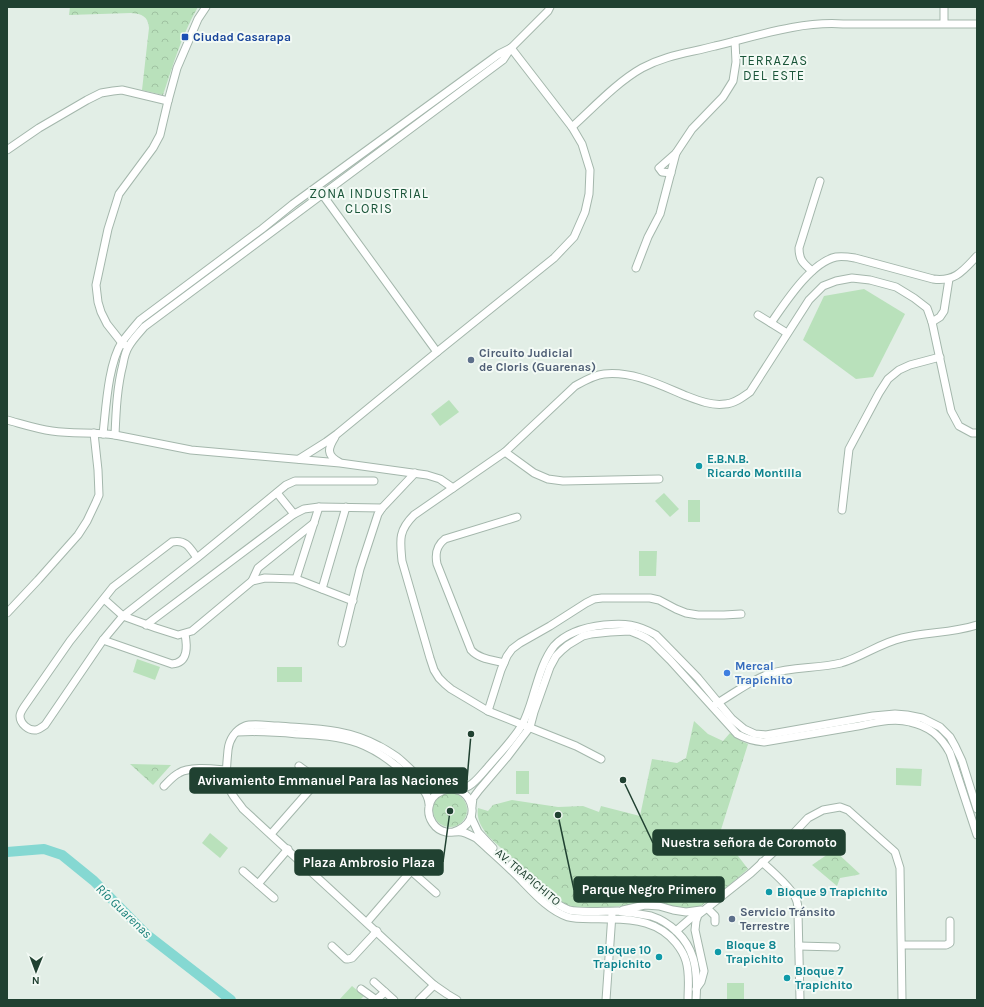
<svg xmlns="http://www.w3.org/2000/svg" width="984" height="1007" font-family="Karla,sans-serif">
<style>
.forest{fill:url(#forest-crowns)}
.pitch{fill:#b9e1bb}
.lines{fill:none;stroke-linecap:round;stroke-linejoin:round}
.river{stroke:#85d8d2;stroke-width:10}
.minor-casing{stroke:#a4b7ac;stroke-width:9}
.minor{stroke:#fff;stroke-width:7}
.transit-dot{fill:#1a4fb4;stroke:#f3faf5;stroke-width:1.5}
.service-dot{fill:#5c6f8a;stroke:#f3faf5;stroke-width:1.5}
.culture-dot{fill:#0f9aa8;stroke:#f3faf5;stroke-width:1.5}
.shop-dot{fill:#3f7fe0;stroke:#f3faf5;stroke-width:1.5}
.labels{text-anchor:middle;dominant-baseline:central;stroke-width:4;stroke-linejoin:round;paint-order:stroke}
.transit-label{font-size:12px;font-weight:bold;fill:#164399;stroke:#f3faf5;text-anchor:start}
.service-label{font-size:12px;font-weight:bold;fill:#4e5e75;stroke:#f3faf5;text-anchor:start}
.culture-label{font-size:12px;font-weight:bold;fill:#0d838f;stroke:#f3faf5;text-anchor:start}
.shop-label{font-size:12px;font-weight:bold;fill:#366cbe;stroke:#f3faf5;text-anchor:start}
.street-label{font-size:12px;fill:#204131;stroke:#f3faf5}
.neighbourhood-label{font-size:13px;letter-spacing:1px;fill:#1a5539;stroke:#f3faf5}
.water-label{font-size:13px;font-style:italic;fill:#147d77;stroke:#f3faf5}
.leader{fill:none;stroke:#204131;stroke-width:1.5}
.callout-dot{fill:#204131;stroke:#f3faf5;stroke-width:1.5}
.callout{fill:#204131;stroke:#204131;stroke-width:1.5}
.callout-label{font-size:13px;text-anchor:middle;font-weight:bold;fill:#fff}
</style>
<defs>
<pattern id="forest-crowns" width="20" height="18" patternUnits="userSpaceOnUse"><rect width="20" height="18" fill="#b9e1bb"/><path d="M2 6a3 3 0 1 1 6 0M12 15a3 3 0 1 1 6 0" fill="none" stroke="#9fc2a1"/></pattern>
</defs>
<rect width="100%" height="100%" fill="#e2eee6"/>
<g class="forest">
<path d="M70,7H198C182,34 173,65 163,95L142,90L149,28C148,16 142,14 131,13L69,15Z"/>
<path d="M694,721L708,734L723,741L730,733L741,741L748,744L719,836L732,848L748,869L722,891L698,908L692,911L639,904L592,909L571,907L561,903L488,836C482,828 476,819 478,808L488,811L493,805L512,800L558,807L583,806L599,812L601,806L640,816L652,759L677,763L686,758Z"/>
<polygon points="130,764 171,765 153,785"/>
<circle cx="450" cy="810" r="17"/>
<polygon points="834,850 860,874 857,875 840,878 837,886 812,865"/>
</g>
<g class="pitch">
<polygon points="864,289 905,314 873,377 856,379 803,340 824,296"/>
<polygon points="449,400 459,412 440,426 431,414"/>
<polygon points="664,493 679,509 670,517 655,501"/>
<rect x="688" y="500" width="12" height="22"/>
<polygon points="639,551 657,551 656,576 639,576"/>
<polygon points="137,659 160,667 155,680 133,672"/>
<rect x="277" y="667" width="25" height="15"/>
<polygon points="896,768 922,769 921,786 896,785"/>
<rect x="516" y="771" width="13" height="23"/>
<polygon points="210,833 228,848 220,858 202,843"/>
<polygon points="715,873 721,888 697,898 691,882"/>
<rect x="727" y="983" width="17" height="17"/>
<polygon points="352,986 364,996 360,1000 339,1000"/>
</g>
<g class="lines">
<polyline class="river" points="7,852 44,849 62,855 94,881 146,934 231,1000"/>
<g class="minor-casing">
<g id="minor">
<polyline points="944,7 944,23"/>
<path d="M572,127C593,108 617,82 642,68C666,55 689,53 715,46C757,36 800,21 843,24H977"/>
<polyline points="7,150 39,128 87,100 101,93 113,91 122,90 168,101"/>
<polyline points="671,173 662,172 659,168 676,153 692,129 723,97 733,81 736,62 735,41"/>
<polyline points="322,194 437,352"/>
<polyline points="636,268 648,237 660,214 676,153"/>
<path d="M812,271C803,263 799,260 799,248L820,181"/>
<polyline points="758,315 787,333"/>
<polyline points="932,322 940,317 944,311 949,279"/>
<path d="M771,323C785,303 811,262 836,257C842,256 849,257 855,258L933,279C955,282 963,271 977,256"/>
<polyline points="125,345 122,343 107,324 101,312 98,302 96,285 108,229 119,194 153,148 160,135 168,101 177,68 198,19 206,7"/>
<path d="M7,420C22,424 37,429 52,431C73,434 94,432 115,435L191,450L340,463L427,475L440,479L453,488"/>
<path d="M103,434C106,408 108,364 122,342C128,334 134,327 140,320L262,229L293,204L499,54L511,48"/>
<path d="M115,435C116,411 117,387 123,364C124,358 125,352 129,346C133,339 139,333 144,327L503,60L511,48L548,11L550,7"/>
<path d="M335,437C328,448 326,455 339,462"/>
<polyline points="505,452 534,473 548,479 563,481 659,479"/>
<polyline points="299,459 326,442 337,434 437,352 554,258 574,237 585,212 589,194 590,170 582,144 572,127 511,48"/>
<polyline points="277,493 294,514"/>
<polyline points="842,510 849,449 879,393 888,379 899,370 910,365 940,357"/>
<path d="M197,558C190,548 186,539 172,542L113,587L70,641L24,707C22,710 20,713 20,716C20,724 29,731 36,730C40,729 42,727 45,725L103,640L123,616L197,558L286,485L295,481H374"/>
<polyline points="296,579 319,507"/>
<polyline points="252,581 258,568 314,523"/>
<polyline points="322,589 346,507"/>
<polyline points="104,599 123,616 156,628 178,635 192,631 252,581 265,578 296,579 353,601"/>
<polyline points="7,613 38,580 78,535 87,521 96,502 99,495 98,470 94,433"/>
<polyline points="146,625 294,514 304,509 319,507 382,508"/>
<path d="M103,640L172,664C189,663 187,645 185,634"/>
<polyline points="342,643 360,569 378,514 382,508 415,473"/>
<path d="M504,663C493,660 479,659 471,650L437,564C435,554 436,546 445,539L517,517"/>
<path d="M716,704C733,694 751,680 769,674C792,666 817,669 841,663C862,657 880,643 902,638C927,632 953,633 977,625"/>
<polyline points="488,711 501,670 507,656 512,649 520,643 550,626 586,603 594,599 602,598 650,598 659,600 676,609 686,613 698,615 724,615 741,614"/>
<path d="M237,732C257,731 277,732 297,734C317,735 339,736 358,743C377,750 393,762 408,776C418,784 428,791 429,804"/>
<path d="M601,759L576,746L488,711L451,689L445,684L439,678L434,670L430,658L402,561C400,540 398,531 414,515L505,452L575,386C584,381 594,375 604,374C632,371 658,384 684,395C697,400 711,406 725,404C734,404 743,397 750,392L809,300L823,286L836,281L852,278L870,280L896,287L914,298L927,308L932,322L951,411L959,426L972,433H977"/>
<path d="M164,786C169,781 173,776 179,773C189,766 214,769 226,770"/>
<path d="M457,790C471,789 479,777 488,767C499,754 513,740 522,725C527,716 530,706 533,696C538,680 543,660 554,646C566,633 586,627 604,625C625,623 637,624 656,635L698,678L732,719L744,729L755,734L766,735L873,716L895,714L907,715L922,718L940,727L950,737L955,746L962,761L977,809"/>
<path d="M438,792C422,783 411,768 397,757C391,753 385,749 379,746C346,728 314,729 278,726C269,726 253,723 245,726C235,730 229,740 228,750C227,763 224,779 231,792C234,798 239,803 243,809L434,985L447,994L457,1000"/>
<path d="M472,806L473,798L479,790L508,756L530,727L534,712L550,667L556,656L562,650L568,645L583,636L591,634L610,632L630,631L640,635L646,638L652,642L670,660L737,734C746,739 754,741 764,742C793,737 823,732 852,727C871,724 891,717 910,722C929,726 941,736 950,753L977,835"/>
<polyline points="471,817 478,832 493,848"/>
<path d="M453,832C488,822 469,779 442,791C435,794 430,799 429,807C427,818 435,830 446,832C451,833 457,831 462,832C467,833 471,836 476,838C488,849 500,859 512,871C529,887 545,909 568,917C578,920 598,918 610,919C635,919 659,922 676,943C680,948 684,954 686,961C690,974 688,987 688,1000"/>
<path d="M271,834L314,785C316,776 305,771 299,766"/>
<polyline points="401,862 436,893"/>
<path d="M762,862C771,870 793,889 796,899C798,903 798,908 798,912L800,1000"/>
<path d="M512,864C527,878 550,903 569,910C580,913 605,911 618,911C623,912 628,913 633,913C639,914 645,915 651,916C670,922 687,938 693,958C697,971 697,986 696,1000"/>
<polyline points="243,871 274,898"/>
<polyline points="258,884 288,849"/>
<polyline points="707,908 715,916 715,922"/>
<polyline points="623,910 645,905 659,906 673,910 686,912 701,910"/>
<polyline points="367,922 411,871"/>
<polyline points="676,931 699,911"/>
<polyline points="902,945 946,945 950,943 950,921"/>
<polyline points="332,946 346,959 348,959 352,958 377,931"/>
<polyline points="799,946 836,947"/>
<polyline points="374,982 394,1000"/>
<polyline points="361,989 375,999 377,999 385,992"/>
<polyline points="696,989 701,982 704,971 695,930 696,921 698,915 707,908 751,873 792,835 808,818 823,810 840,807 848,810 895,852 900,868 902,1000"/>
<polyline points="419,1000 434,985"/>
<polyline points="606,1000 612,914"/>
</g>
</g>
<use href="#minor" class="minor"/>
</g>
<rect class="transit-dot" x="181" y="33" width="8" height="8" rx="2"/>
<g class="service-dot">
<circle cx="471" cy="360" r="4"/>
<circle cx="732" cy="919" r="4"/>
</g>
<g class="culture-dot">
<circle cx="699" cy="466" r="4"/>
<circle cx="769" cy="892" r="4"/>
<circle cx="718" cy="952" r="4"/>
<circle cx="659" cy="957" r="4"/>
<circle cx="787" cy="978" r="4"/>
</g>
<circle class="shop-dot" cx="727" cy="673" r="4"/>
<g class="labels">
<g class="transit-label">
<text x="193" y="37">Ciudad Casarapa</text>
</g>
<g class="service-label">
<text x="479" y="353">Circuito Judicial<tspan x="479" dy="14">de Cloris (Guarenas)</tspan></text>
<text x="740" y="912">Servicio Tránsito<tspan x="740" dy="14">Terrestre</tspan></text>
</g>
<g class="culture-label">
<text x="707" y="459">E.B.N.B.<tspan x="707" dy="14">Ricardo Montilla</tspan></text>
<text x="777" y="892">Bloque 9 Trapichito</text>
<text x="726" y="945">Bloque 8<tspan x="726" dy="14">Trapichito</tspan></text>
<text x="651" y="950" text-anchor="end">Bloque 10<tspan x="651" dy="14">Trapichito</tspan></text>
<text x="795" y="971">Bloque 7<tspan x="795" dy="14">Trapichito</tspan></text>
</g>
<g class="shop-label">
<text x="735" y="666">Mercal<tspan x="735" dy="14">Trapichito</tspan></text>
</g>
<g class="street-label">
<text transform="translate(528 877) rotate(40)">AV. TRAPICHITO</text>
</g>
<g class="neighbourhood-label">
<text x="774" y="60">TERRAZAS<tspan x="774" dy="15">DEL ESTE</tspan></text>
<text x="369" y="193">ZONA INDUSTRIAL<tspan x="369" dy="15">CLORIS</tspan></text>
</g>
<g class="water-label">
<text transform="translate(124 911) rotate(44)">Río Guarenas</text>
</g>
</g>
<path class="leader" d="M471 734L467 780M623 780L653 843M450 811L443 862M558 815L574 890"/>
<g class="callout-dot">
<circle cx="471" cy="734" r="4"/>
<circle cx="623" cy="780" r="4"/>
<circle cx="450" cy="811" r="4"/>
<circle cx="558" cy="815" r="4"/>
</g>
<g class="callout">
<rect x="190" y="768" width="277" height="25" rx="4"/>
<rect x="653" y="830" width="192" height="25" rx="4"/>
<rect x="295" y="850" width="148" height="25" rx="4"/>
<rect x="574" y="877" width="150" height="25" rx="4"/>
</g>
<g class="callout-label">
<text x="328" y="785">Avivamiento Emmanuel Para las Naciones</text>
<text x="749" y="847">Nuestra señora de Coromoto</text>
<text x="369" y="867">Plaza Ambrosio Plaza</text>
<text x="649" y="894">Parque Negro Primero</text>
</g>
<rect width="984" height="1007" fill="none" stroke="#204131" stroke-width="16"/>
<g transform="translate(36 971) rotate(181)" stroke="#f3faf5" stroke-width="3" paint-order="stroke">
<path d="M0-3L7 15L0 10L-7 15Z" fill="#204131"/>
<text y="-6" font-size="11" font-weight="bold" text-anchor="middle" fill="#204131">N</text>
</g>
</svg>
